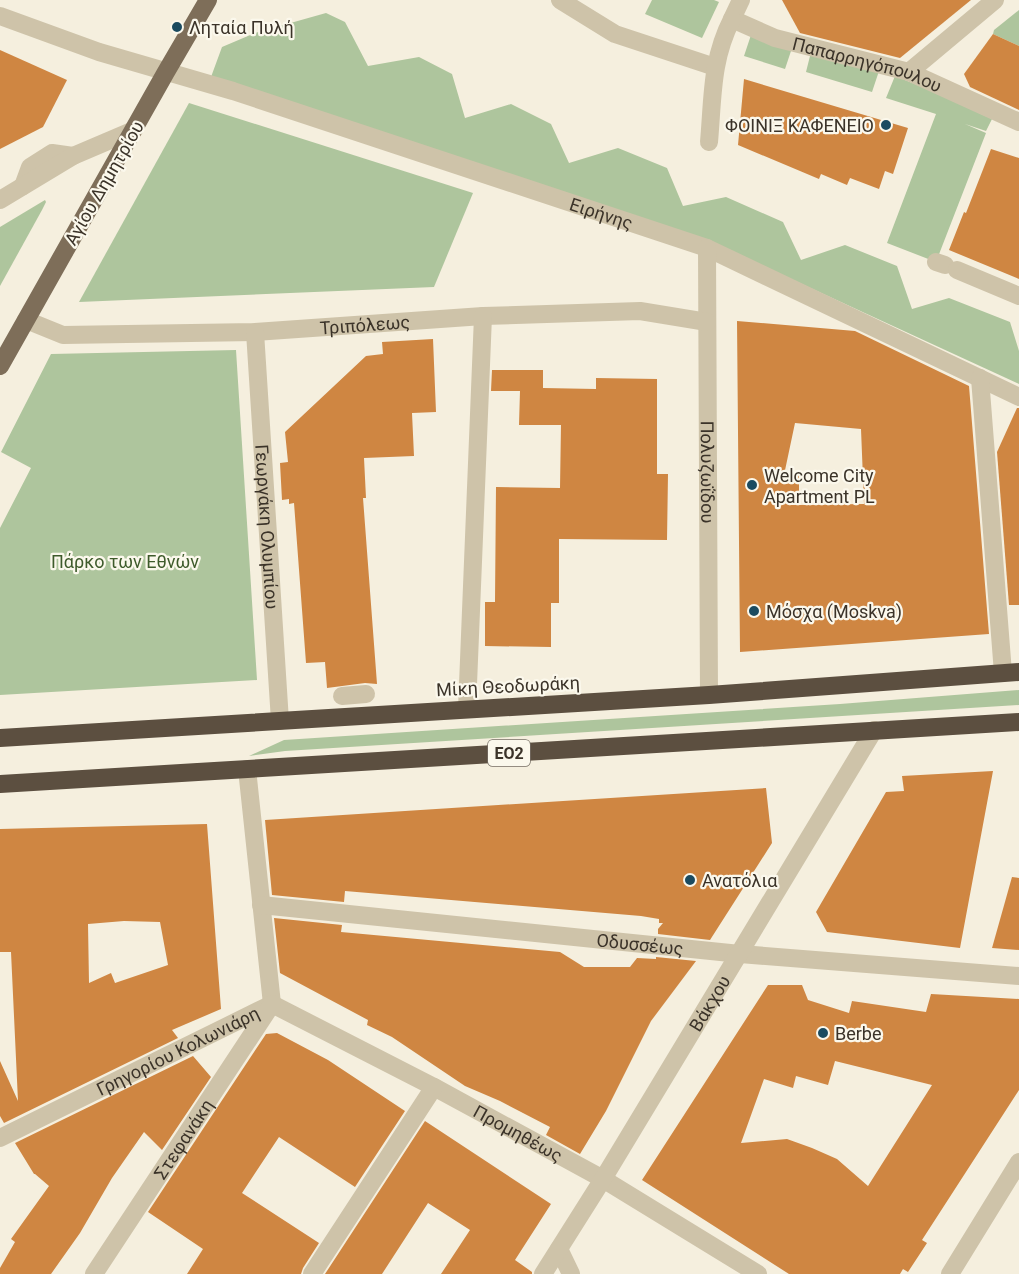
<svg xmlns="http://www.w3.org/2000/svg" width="1019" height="1274" font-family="Roboto,sans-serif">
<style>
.green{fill:#aec59d}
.building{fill:#cf8642;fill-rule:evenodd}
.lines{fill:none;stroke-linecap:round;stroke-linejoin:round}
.minor{stroke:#cec3a9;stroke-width:18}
.major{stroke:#7e6e59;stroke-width:18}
.highway{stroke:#5c4f40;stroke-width:18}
.poi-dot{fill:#1b4b60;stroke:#fbf8ec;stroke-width:2}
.labels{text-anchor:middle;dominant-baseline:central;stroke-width:4.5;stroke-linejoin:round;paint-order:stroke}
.shield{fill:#fbf8ec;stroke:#756e64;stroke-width:1.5}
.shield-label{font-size:16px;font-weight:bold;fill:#3b3329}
.poi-label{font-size:18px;fill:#3b3329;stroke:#fbf8ec;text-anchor:start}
.street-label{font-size:18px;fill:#3b3329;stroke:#fbf8ec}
.park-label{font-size:18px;fill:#3e5b2b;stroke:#fbf8ec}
</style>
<rect width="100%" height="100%" fill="#f5efde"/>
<g class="green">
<polygon points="652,0 714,0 719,2 702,38 645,14"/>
<polygon points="1019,10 1019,46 993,34 994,30"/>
<polygon points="326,13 345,22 368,66 419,57 452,74 465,118 511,104 551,124 569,163 618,148 667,168 683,206 726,197 783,222 801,260 845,245 897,266 912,309 949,298 1010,322 1019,351 1019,384 708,241 211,77 222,47 255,33"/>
<polygon points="752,32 793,45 785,69 744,56"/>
<polygon points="811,52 879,71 872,92 806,72"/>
<polygon points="895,76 932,91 992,119 986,131 965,124 986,133 936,262 887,243 936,114 886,98"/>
<polygon points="189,103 473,193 434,287 79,302"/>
<polygon points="45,200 46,202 42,210 0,286 0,227"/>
<polygon points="236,350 257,680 0,695 0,528 31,468 1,452 51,354"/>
<polygon points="1019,690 1019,705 285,751 249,756 284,740 840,704"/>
</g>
<g class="building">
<polygon points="782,0 971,0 900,58 800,33"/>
<polygon points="993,34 1019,46 1019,110 970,87 964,74"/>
<polygon points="0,50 67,80 43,127 0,149"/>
<polygon points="744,79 908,128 893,174 885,171 879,189 850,178 847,185 821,174 819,179 738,145"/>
<polygon points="991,149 1019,158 1019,279 949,250 964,212 966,213"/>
<path d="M737,321L855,331L969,386L989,634L740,652ZM795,423L861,429L864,504L799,505V475H784Z"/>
<polygon points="433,339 436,412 412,413 414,456 364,458 366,498 363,498 377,684 365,683 327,688 325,662 306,663 294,503 289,504 289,499 282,500 280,463 288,462 285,432 366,356 383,354 382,342"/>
<polygon points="492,370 543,370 543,388 596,389 596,378 657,379 657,474 668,474 667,540 559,539 559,603 551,603 551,647 485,646 485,602 495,602 496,487 560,488 561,425 519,425 520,391 491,391"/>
<polygon points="1017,408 1019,408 1019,605 1009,605 997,452"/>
<polygon points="993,771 960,948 827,932 816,912 886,792 904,791 902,776"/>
<polygon points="766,788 772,843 710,940 658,934 658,929 663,923 659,923 659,919 641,916 345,891 344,902 272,895 265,820"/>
<path d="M207,824L221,1009L172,1030L178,1038L4,1123L0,1116V1061L18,1101L11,952H0V829ZM124,921L160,922L168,965L115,983L111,973L89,983L88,924Z"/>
<polygon points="1012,877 1019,878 1019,950 992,948"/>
<polygon points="274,918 342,925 341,932 560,952 584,967 630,967 637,958 656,959 656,957 696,961 651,1021 606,1111 580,1154 546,1135 550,1127 500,1101 465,1086 392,1037 367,1025 368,1020 280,973"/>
<path d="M768,985H802L808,1000L849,1013L852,1001L926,1012L931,994L1019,999V1090L922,1240L927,1243L908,1272L903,1269L900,1274H789L642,1180ZM835,1061L932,1085L868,1186L837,1159L812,1148L787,1139L741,1143L764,1079L793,1088L796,1076L828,1085Z"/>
<polygon points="277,1033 328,1060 405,1111 355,1187 279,1137 242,1193 319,1243 303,1268 301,1274 187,1274 203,1249 148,1212 266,1034"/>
<polygon points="193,1056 211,1077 162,1150 144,1132 112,1178 80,1233 51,1274 0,1274 0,1268 15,1242 11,1239 49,1186 35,1174 34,1174 15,1143"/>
<polygon points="425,1121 551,1204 515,1260 532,1272 532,1274 441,1274 470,1230 428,1203 382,1274 325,1274"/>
</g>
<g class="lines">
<g class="minor">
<polyline points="560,0 615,34 715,67"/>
<path id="s1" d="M741,0L732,19L775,38L909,72L1019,122"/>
<path id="s2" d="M0,16L99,52L233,91L707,248L1019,397"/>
<polyline points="909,72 995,0"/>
<path d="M709,142C713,97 711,60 732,19"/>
<polyline points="23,186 30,167 52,153 73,156"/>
<polyline points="0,200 73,156 134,130"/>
<path id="s3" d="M707,248L709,695"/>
<polyline points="936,262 945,265"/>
<polyline points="957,270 1019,296"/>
<path id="s4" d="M26,320L63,335L255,332L483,316L640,311L707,322"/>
<path id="s5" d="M255,332L280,721"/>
<polyline points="980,378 1003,673"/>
<polyline points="342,696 366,694"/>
<polyline points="467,709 483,316"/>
<polyline points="247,769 272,1004"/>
<path id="s6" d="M261,905L740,954L1019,976"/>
<path id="s7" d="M272,1004L434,1087L603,1179L758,1274"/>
<path id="s8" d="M0,1138L270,1005"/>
<polyline points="559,1249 571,1274"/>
<path id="s9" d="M94,1274L272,1004"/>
<polyline points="312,1274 434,1087"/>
<path id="s10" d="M543,1274L603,1179L874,730"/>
<polyline points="950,1274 1019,1162"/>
</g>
<polyline class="major" points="0,366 166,72 208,0"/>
<g class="highway">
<polyline points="0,738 709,695 1019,672"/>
<polyline points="0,784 1019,722"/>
</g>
</g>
<g class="poi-dot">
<circle cx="177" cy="27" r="6"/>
<circle cx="886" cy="125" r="6"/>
<circle cx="752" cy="485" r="6"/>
<circle cx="754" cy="611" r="6"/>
<circle cx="690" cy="880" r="6"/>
<circle cx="823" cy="1033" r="6"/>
</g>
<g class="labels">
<rect class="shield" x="488" y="740" width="42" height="26" rx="4.5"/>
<g class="shield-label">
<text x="509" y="753">ΕΟ2</text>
</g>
<g class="poi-label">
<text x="189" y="27">Ληταία Πυλή</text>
<text x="874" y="125" text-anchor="end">ΦΟΙΝΙΞ ΚΑΦΕΝΕΙΟ</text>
<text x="764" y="475">Welcome City<tspan x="764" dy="21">Apartment PL</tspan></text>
<text x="766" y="611">Μόσχα (Moskva)</text>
<text x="702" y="880">Ανατόλια</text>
<text x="835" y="1033">Berbe</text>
</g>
<g class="street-label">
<text stroke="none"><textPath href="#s1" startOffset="164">Παπαρρηγόπουλου</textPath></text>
<text transform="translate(104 183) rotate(-60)">Αγίου Δημητρίου</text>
<text stroke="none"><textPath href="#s2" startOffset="633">Ειρήνης</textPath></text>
<text stroke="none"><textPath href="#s4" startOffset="342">Τριπόλεως</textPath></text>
<text stroke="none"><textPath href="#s3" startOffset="224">Πολυζωΐδου</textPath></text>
<text stroke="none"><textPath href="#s5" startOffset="195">Γεωργάκη Ολυμπίου</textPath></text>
<text transform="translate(508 686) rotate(-3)">Μίκη Θεοδωράκη</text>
<text stroke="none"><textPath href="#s6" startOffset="381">Οδυσσέως</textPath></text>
<text stroke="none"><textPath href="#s10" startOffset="318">Βάκχου</textPath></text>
<text stroke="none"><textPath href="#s8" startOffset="198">Γρηγορίου Κολωνιάρη</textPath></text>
<text stroke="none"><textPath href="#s7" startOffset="278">Προμηθέως</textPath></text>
<text stroke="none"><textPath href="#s9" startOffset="162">Στεφανάκη</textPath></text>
</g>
<g class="park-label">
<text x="125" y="561">Πάρκο των Εθνών</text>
</g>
</g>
</svg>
